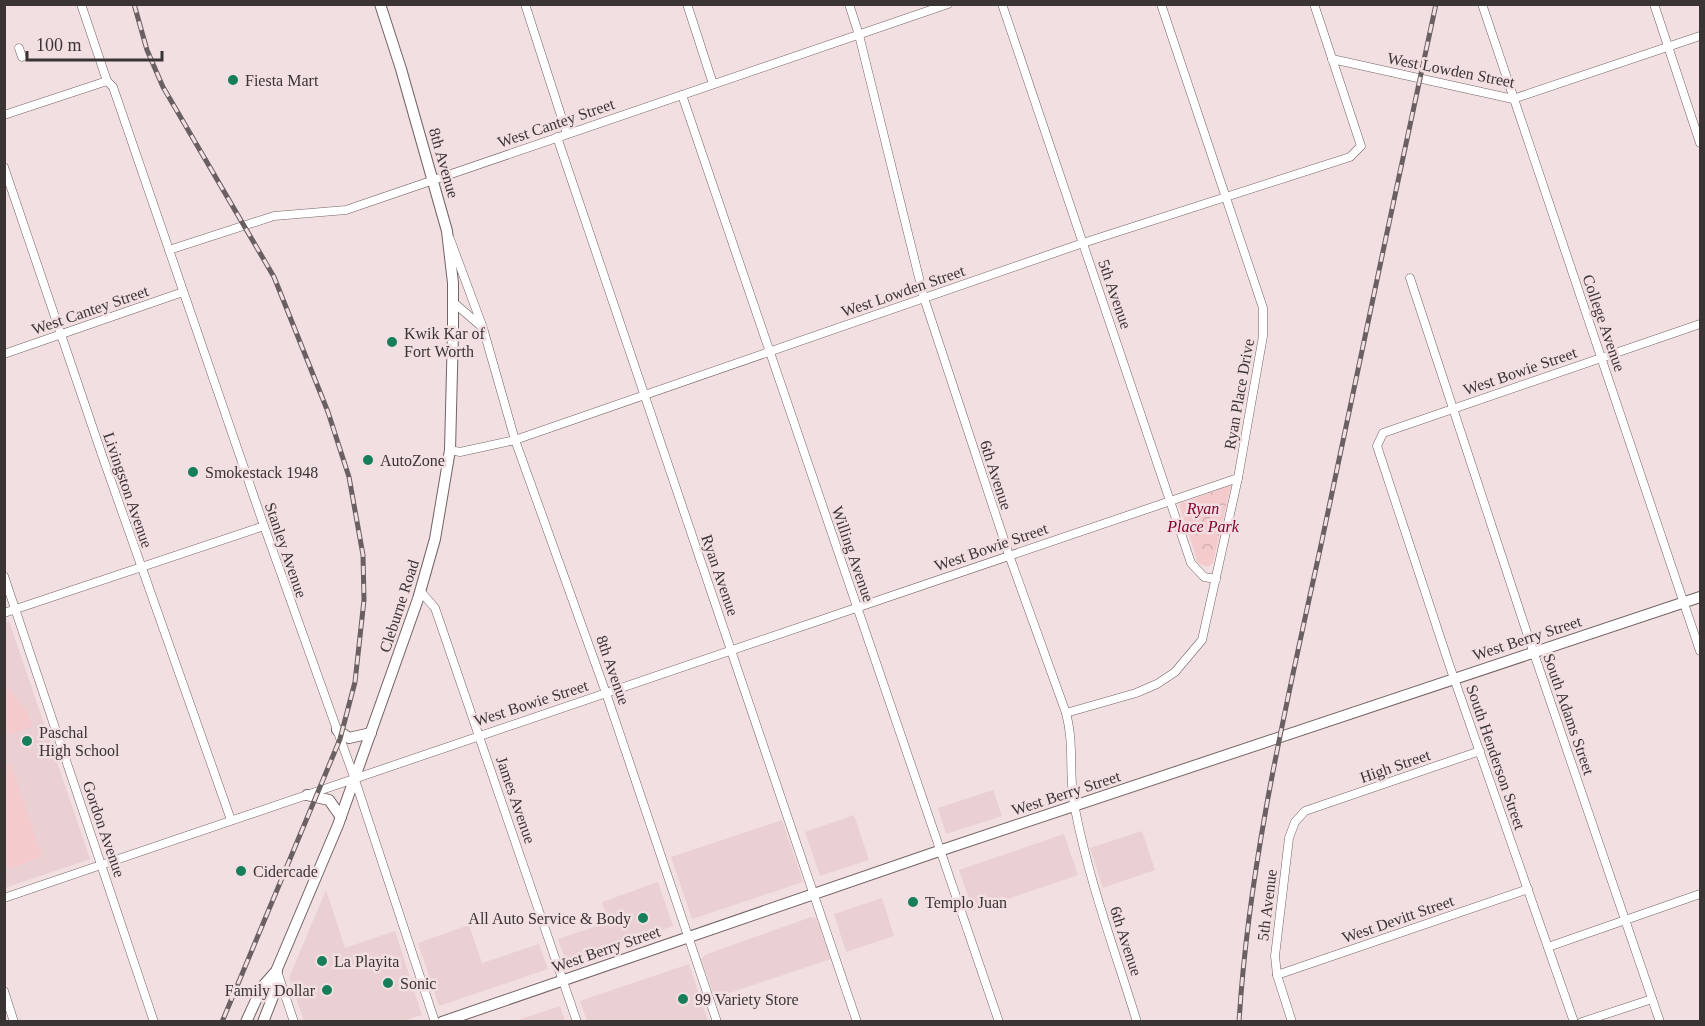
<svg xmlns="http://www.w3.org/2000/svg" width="1705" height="1026" font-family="Georgia,serif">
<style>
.built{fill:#ead0d2}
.park{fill:url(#park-crowns)}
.garden{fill:#f5cacd}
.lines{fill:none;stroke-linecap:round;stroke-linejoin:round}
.street-casing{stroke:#736365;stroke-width:9}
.secondary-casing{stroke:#736365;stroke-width:12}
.street{stroke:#fff;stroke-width:8}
.secondary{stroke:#fff;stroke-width:10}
.rail-casing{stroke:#6a6061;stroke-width:5}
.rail{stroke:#f2dfe1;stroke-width:3;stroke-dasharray:9;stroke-linecap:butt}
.poi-dot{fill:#167f5a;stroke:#f2dfe1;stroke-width:2}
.labels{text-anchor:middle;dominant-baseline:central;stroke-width:5;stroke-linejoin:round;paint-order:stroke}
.street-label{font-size:16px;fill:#3b3435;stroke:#f2dfe1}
.poi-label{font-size:16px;fill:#3b3435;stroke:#f2dfe1;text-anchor:start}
.park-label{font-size:16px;font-style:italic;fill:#86002d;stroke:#f2dfe1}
</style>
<defs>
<pattern id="park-crowns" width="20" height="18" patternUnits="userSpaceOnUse" patternTransform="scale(1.5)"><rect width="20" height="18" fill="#f5cacd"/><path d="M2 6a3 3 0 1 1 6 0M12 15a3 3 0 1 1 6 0" fill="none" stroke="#d3aeb1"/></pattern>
</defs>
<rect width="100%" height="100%" fill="#f2dfe1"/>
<g class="built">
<polygon points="9,621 90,859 5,888 4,623"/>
<polygon points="993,790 1002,816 946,834 938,808"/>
<polygon points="854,815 869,860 820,876 805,832"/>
<polygon points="782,820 803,882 692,919 671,857"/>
<polygon points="1142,831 1155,870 1103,888 1090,848"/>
<polygon points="1064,834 1078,875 973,911 959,870"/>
<polygon points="658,882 673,926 566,963 558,939 609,922 602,902"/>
<polygon points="326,890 345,948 395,931 422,1015 402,1021 304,1021 289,978"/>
<polygon points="882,898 894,936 846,952 834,914"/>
<polygon points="811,917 816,918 831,959 715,998 701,959 705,955"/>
<polygon points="469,925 482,963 539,944 548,969 439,1006 418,943"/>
<polygon points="689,964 708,1021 587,1021 580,1001"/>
<polygon points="560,1006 565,1021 515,1021"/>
</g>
<polygon class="park" points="1231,485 1213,563 1208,567 1198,563 1179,504"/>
<g class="garden">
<polygon points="4,683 26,711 32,727 5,736"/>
<polygon points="11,764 42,857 5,870 5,766"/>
</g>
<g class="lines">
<g class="street-casing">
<g id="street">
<polyline points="81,4 107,81"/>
<polyline points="525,4 567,134"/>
<polyline points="687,4 713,84"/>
<path d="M849,4L859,35L924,298L1009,555L1066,713C1075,746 1068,778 1075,809C1089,881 1115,951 1137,1022"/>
<polyline points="1002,4 1191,563 1204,577 1216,579"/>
<polyline points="1482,4 1700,651"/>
<polyline points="1654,4 1700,143"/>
<polyline points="19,48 22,57"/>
<polyline points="1332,59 1513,99 1700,36"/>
<polyline points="682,95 999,1022"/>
<polyline points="4,115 107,81 113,87 264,526 354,777 435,1022"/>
<polyline points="557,137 857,1022"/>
<polyline points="4,167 102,455 231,820"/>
<polyline points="450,239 483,328 515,440 606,693 717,1022"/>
<polyline points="169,250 274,216 346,210 948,4"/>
<polyline points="1410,278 1528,636 1660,1022"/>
<polyline points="453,302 482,327"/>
<polyline points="4,354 183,292"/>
<polyline points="450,450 460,452 515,440 1083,243 1350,157 1361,146 1314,4"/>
<polyline points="4,576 154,1022"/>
<polyline points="421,592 435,608 577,1022"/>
<polyline points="4,613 264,526"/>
<polyline points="1066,713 1136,693 1157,684 1175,672 1202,640 1238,478 1263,336 1263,308 1161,4"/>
<polyline points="4,898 1238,478"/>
<polyline points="1548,947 1700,894"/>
<polyline points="278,974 294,1022"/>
<polyline points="1277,975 1528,889"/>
<polyline points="4,991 14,1022"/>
<polyline points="1292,1022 1277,975 1275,956 1289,838 1295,822 1305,811 1480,751"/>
<polyline points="1574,1022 1449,664 1377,446 1383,433 1700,324"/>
<polyline points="1582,1022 1652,999"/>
</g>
</g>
<g class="secondary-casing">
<g id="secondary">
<polyline points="337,730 349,738 371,733"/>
<polyline points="307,795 329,800 341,817"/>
<polyline points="246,1022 262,987 277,970"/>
<polyline points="263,1022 274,994 277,969 338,825 418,599 435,539 450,450 453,331 453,283 447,231 401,69 380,4"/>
<polyline points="442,1022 939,851 1700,597"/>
</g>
</g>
<use href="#street" class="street"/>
<use href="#secondary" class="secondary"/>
<g class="rail-casing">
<g id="rail">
<polyline points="134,4 147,50 163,87 274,277 328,412 349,477 363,555 364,600 355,682 340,739 222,1022"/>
<path d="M1239,1022C1249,860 1287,702 1321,545C1359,365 1397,184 1436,4"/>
</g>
</g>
<use href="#rail" class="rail"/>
</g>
<g class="poi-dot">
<circle cx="233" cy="80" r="6"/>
<circle cx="392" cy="342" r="6"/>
<circle cx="368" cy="460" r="6"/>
<circle cx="193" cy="472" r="6"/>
<circle cx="27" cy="741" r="6"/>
<circle cx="241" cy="871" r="6"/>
<circle cx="913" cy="902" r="6"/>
<circle cx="643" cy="918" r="6"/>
<circle cx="322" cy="961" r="6"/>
<circle cx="388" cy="983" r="6"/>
<circle cx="327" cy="990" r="6"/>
<circle cx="683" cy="999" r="6"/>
</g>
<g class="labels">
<g class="street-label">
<text transform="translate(1451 70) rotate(11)">West Lowden Street</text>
<text transform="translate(556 123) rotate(-19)">West Cantey Street</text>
<text transform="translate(444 163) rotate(74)">8th Avenue</text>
<text transform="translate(903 291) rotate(-19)">West Lowden Street</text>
<text transform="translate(1115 294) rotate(71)">5th Avenue</text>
<text transform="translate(90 310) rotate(-19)">West Cantey Street</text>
<text transform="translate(1604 323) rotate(71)">College Avenue</text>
<text transform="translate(1520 371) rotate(-19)">West Bowie Street</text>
<text transform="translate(1239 394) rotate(-80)">Ryan Place Drive</text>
<text transform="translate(996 475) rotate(72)">6th Avenue</text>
<text transform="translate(128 490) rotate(71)">Livingston Avenue</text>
<text transform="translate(991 547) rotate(-19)">West Bowie Street</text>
<text transform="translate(286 550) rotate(71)">Stanley Avenue</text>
<text transform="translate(853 554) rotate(71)">Willing Avenue</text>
<text transform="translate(720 575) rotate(71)">Ryan Avenue</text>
<text transform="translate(399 606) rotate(-72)">Cleburne Road</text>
<text transform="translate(1527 638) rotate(-18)">West Berry Street</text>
<text transform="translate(613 670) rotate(71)">8th Avenue</text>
<text transform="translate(531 703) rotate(-18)">West Bowie Street</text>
<text transform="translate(1569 714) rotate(71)">South Adams Street</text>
<text transform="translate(1496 757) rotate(71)">South Henderson Street</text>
<text transform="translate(1395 766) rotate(-19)">High Street</text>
<text transform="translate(1066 793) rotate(-18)">West Berry Street</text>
<text transform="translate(516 800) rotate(71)">James Avenue</text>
<text transform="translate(104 829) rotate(71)">Gordon Avenue</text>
<text transform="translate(1267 905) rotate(-83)">5th Avenue</text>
<text transform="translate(1398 919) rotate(-19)">West Devitt Street</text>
<text transform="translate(1126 941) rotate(72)">6th Avenue</text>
<text transform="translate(606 949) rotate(-19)">West Berry Street</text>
</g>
<g class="poi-label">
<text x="245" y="80">Fiesta Mart</text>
<text x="404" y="333">Kwik Kar of<tspan x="404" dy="18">Fort Worth</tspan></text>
<text x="380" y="460">AutoZone</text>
<text x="205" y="472">Smokestack 1948</text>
<text x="39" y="732">Paschal<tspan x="39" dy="18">High School</tspan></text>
<text x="253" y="871">Cidercade</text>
<text x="925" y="902">Templo Juan</text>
<text x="631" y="918" text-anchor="end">All Auto Service &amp; Body</text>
<text x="334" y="961">La Playita</text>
<text x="400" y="983">Sonic</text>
<text x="315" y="990" text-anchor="end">Family Dollar</text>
<text x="695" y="999">99 Variety Store</text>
</g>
<g class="park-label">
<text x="1203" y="508">Ryan<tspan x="1203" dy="18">Place Park</tspan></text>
</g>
</g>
<rect width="1705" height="1026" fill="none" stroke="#3b3435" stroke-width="12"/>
<path d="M27 51v9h135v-9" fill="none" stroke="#3b3435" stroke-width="3"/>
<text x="36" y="51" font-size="18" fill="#3b3435" stroke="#f2dfe1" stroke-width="4.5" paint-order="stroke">100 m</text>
</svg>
